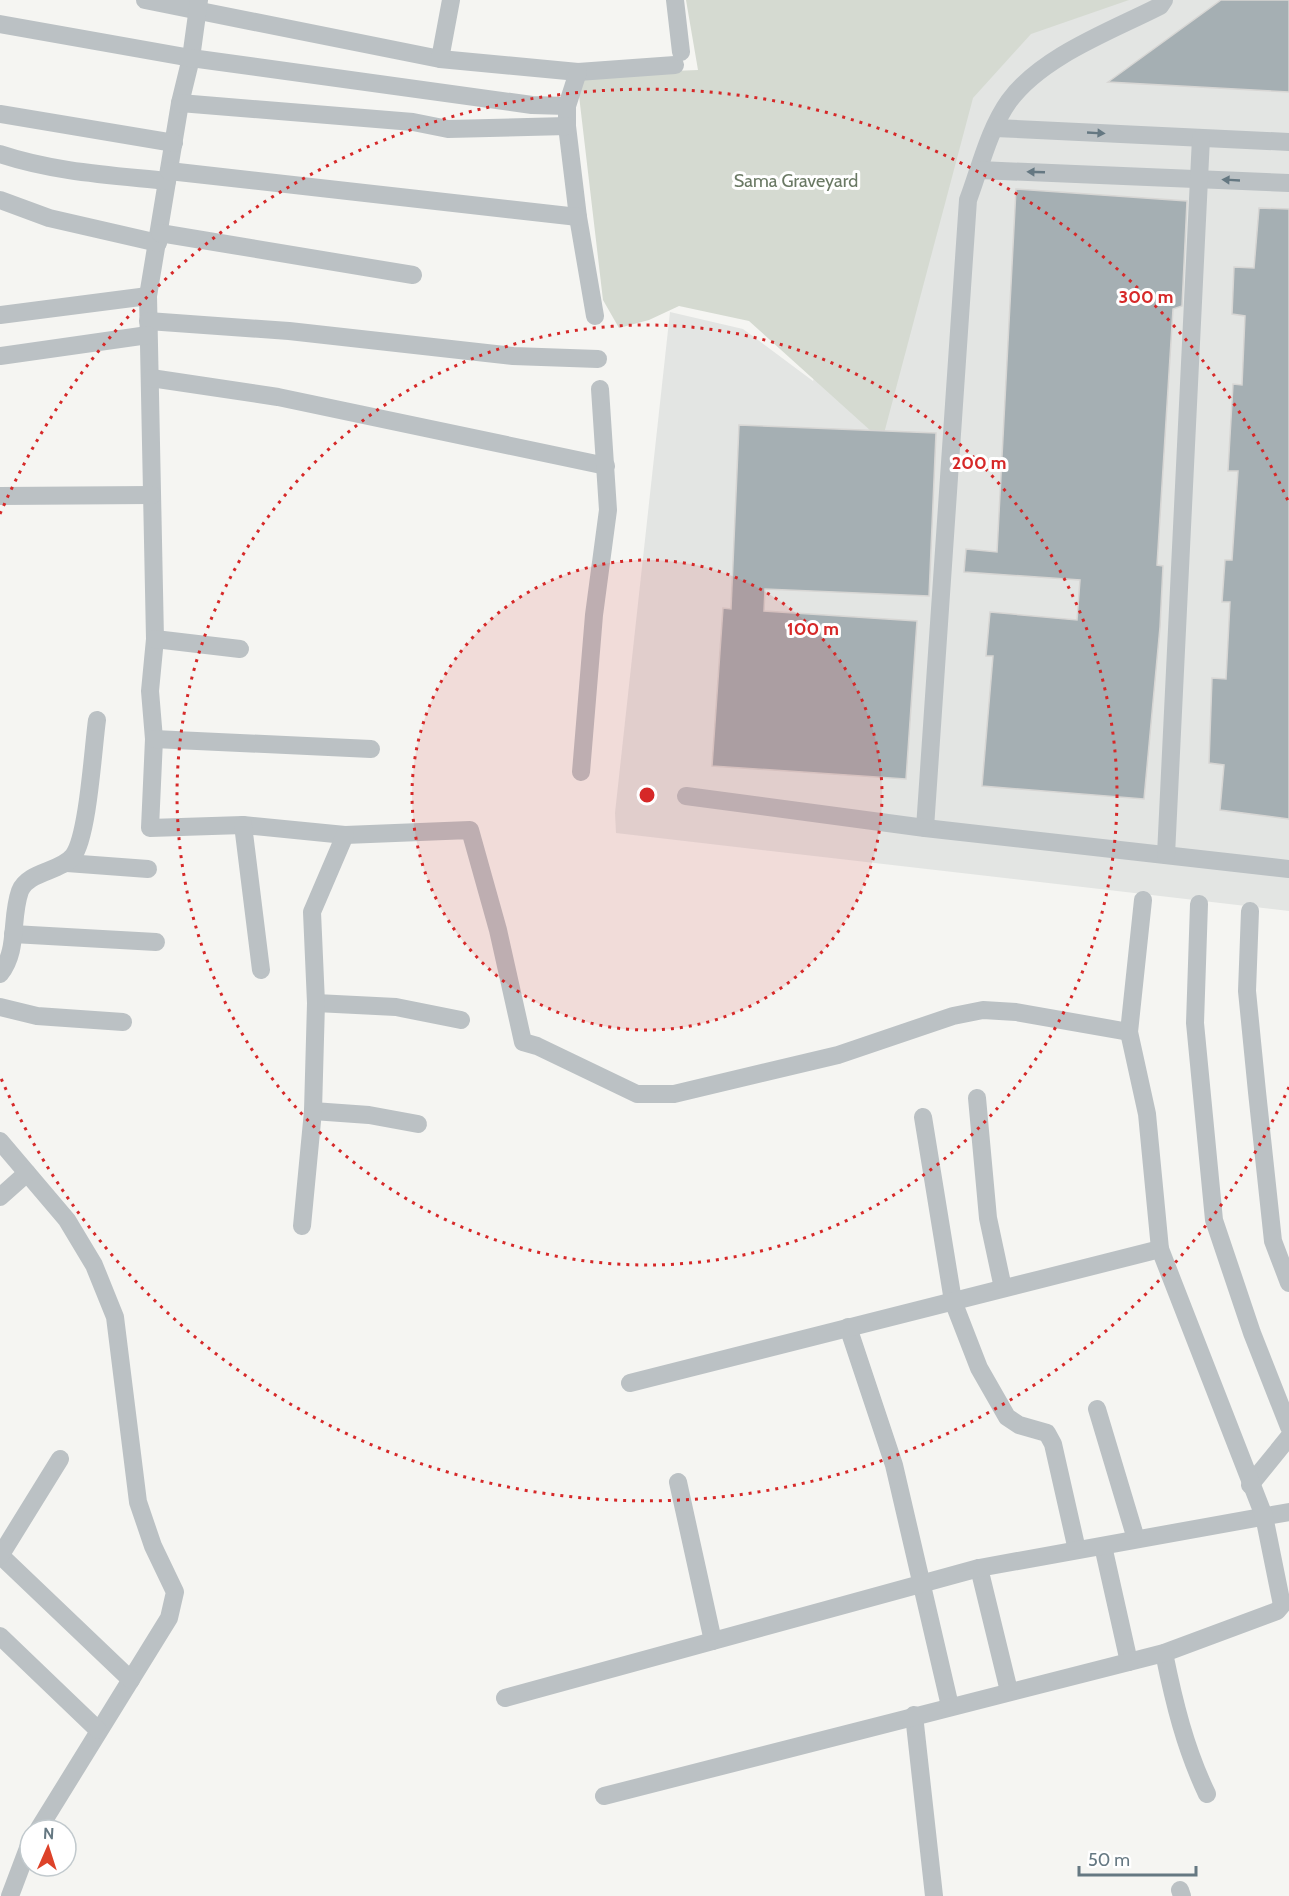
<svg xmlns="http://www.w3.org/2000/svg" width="1289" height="1896" font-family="Cabin,sans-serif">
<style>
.built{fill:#e3e5e3}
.green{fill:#d5dad1}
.building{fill:#a5afb3;stroke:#d7d6d4;stroke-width:1.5}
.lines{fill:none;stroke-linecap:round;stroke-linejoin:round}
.minor{stroke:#bbc1c4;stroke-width:18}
.oneway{fill:#657882}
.ring{fill:none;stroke:#d62828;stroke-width:3;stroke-dasharray:3 6}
.labels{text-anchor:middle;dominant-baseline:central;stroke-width:6;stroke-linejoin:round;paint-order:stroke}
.park-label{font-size:18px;fill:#6a7964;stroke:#fff}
.centre{fill:#d62828;stroke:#fff;stroke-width:3}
.ring-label{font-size:18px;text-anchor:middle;font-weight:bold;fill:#d62828;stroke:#fff;stroke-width:6;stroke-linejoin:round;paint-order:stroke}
</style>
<rect width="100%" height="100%" fill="#f5f5f2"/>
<polygon class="built" points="954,0 1289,0 1289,911 616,833 615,813 670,312 743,329 813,381"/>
<polygon class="green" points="686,0 1129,0 1031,34 973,98 882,441 749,321 679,306 649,320 619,328 603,300 578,87 579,82 595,74 698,70"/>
<g class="building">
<polygon points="1221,0 1289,0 1289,92 1108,82"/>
<polygon points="1016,189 1187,201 1182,306 1173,309 1157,565 1163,566 1160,627 1144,799 982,786 993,656 986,656 990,612 1077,620 1080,580 964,572 966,549 997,552"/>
<polygon points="1259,208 1289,209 1289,819 1220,810 1224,765 1209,763 1212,678 1226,679 1230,602 1222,602 1225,560 1232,560 1238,471 1228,471 1233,384 1242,385 1245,316 1232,314 1234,267 1254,268"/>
<polygon points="739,425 936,433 929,596 765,589 764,611 917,621 906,779 712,766 723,608 731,609"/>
</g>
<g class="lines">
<g class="minor">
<polyline points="145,0 440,59 578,72 675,65"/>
<polyline points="199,0 191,58 180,103 148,296 155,639 150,691 154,739 150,828 243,825 345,835 470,830 498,930 523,1042 537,1046 637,1094 674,1094 838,1055 953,1016 983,1010 1016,1012 1129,1032"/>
<polyline points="675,0 681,52"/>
<path d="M1164,0L1160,6C1111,31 1042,56 1009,101C989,129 980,168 968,200L925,828L1289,869"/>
<polyline points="0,24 191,58 532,105 567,106"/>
<polyline points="440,59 451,0"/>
<polyline points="578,72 567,106 567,126 578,217 595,316"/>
<polyline points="180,103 413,122 448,129 567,126"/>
<polyline points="0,114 174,143"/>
<polyline points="995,128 1289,142"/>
<path d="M0,154C54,172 110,175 167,181"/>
<polyline points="979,170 1289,183"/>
<polyline points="169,171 578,217"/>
<polyline points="0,200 49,218 158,243"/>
<polyline points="160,233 413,275"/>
<polyline points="0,315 148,296"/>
<polyline points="148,321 289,331 513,356 598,359"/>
<polyline points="0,356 148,335"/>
<polyline points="151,378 278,397 606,466"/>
<polyline points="0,496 152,495"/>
<polyline points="155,639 240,649"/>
<polyline points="154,739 371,749"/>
<polyline points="581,772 594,615 608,510 600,389"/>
<polyline points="686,796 925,828"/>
<polyline points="243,825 261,970"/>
<polyline points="1166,855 1201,138"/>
<polyline points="67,863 148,869"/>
<polyline points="1199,904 1195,1023 1214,1220 1252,1333 1289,1427"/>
<polyline points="1250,911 1247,991 1257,1092 1273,1241 1289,1283"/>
<polyline points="13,934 156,942"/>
<path d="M0,974C19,950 10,919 20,891C28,871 61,872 73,856C88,837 93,748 97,720"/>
<polyline points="316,1003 396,1007 461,1020"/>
<polyline points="0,1007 37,1016 123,1022"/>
<polyline points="977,1098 988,1218 1003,1288"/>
<polyline points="313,1111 369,1115 418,1124"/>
<polyline points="923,1117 953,1301 979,1368 1007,1417 1019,1425 1047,1433 1053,1444 1077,1550"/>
<polyline points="0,1141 67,1220 94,1265 115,1317 138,1502 153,1546 175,1592 169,1618 38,1830"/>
<polyline points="0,1197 27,1173"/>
<polyline points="302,1226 313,1111 316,1003 312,912 345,835"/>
<polyline points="848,1327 894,1465 950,1706"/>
<polyline points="630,1383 1160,1249"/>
<polyline points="1097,1409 1136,1539"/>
<polyline points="678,1482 713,1641"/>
<polyline points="1250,1485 1289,1437"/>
<polyline points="1103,1546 1129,1662"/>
<polyline points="0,1555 131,1680"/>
<polyline points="0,1556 60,1459"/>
<polyline points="979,1568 1009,1691"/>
<polyline points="0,1636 98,1730"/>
<path d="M1164,1653C1174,1702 1185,1748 1207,1794"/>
<polyline points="505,1698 979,1568 1289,1512"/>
<polyline points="914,1715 934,1896"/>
<polyline points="604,1796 1164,1653 1277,1611 1282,1605 1264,1516 1160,1249 1147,1114 1129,1032 1143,900"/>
<polyline points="1180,1890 1182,1896"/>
<polyline points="10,1896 30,1843"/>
</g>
</g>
<defs><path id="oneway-solid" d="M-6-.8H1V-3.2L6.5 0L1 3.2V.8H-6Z" transform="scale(1.5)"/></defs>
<g class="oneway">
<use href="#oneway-solid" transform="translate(1096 133) rotate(3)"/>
<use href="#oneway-solid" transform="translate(1036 172) rotate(-178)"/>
<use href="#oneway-solid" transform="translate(1231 180) rotate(-177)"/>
</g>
<circle cx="647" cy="795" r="235" fill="#d62828" fill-opacity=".12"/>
<g class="ring">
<circle cx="647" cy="795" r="235"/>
<circle cx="647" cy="795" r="470"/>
<path d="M1289 1087A705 705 0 0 1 0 1076M0 514A705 705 0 0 1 1289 503"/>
</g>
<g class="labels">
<g class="park-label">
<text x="796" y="181">Sama Graveyard</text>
</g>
</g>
<circle cx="647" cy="795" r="9" class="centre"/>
<g class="ring-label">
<text x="1146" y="303">300 m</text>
<text x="979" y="469">200 m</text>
<text x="813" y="635">100 m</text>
</g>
<g transform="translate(48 1848) rotate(3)"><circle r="28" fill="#ffffff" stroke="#c1c9cd" stroke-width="1.5"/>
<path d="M0-4.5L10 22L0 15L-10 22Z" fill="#dd4229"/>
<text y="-9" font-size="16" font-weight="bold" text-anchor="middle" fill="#657882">N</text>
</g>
<path d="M1079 1866v9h117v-9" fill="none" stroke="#657882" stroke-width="3"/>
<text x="1088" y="1866" font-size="18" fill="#657882" stroke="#ffffff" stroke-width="4.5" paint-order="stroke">50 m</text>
</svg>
